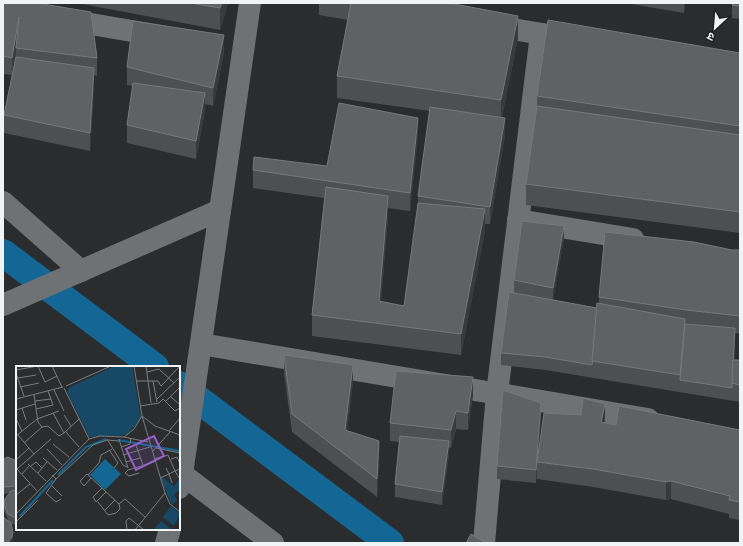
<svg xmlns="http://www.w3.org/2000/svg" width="743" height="546" font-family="'IBM Plex Sans','Noto Sans Devanagari',sans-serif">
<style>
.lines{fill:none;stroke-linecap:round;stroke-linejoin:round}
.canal{stroke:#146795;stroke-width:28}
.minor{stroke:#6f7274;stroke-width:22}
.wall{fill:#4d5052}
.shaded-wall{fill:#383a3c}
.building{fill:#5f6264;stroke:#76787a}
.inset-river{fill:none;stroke:#146795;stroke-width:2}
.inset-road{fill:none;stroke:#7a7c7d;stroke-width:1}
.view{fill:#985ecc;fill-opacity:0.15;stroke:#985ecc;stroke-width:2}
.inset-edge{fill:none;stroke:#f1f3f4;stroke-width:2}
</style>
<rect width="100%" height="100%" fill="#2a2c2e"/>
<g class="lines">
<g class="canal">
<polyline points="3,253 155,367"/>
<polyline points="179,385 390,543"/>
</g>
<g class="minor">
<polyline points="3,9 161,36"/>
<polyline points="488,25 555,36"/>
<polyline points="3,202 81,271"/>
<polyline points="518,220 633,239"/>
<polyline points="3,305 220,210"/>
<polyline points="201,344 648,419"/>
<polyline points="182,474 273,543"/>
<polyline points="179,488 182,474 250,3"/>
<polyline points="166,543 170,529"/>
<polyline points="484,543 497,394 541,34"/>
</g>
</g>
<g class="wall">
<polygon points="3,3 97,58 97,76 94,75 94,86 90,151 4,133 4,115 12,75 3,74"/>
<polygon points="77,3 228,3 220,30"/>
<polygon points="319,3 449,3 518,38 502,117 505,135 490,224 485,224 485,231 461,355 312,336 312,315 324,198 253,188 253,170 327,166 418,135 410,211 388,208 388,217 381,302 404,306 418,207 418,196 430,111 337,98 337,76 348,20 319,15"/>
<polygon points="625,3 685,3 684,13"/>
<polygon points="740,3 740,19 732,18 732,5"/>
<polygon points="224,53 213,106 205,104 205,110 196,159 127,143 127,125 133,86 127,85 127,67"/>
<polygon points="740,53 740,233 526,205 526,184 537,108 537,96"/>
<polygon points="564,238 553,300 597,308 599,304 599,297 732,250 740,250 740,334 735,333 734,360 740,360 740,402 545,370 501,365 501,353 514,292 514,280"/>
<polygon points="284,355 353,382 347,431 379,459 377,497 292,432 284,373"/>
<polygon points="473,395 468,430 456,429 451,448 449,448 449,454 442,505 395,497 395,484 399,442 390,441 390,423"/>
<polygon points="581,415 604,423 616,425 740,430 740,520 729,518 729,514 671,499 666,500 593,487 537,479 537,471 536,483 497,479 497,466 541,416 538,452"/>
<polygon points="3,459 17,461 17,526 9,522 13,539 8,520 4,511 4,505 10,493 5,494 3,493"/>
</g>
<g class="shaded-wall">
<polygon points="222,3 228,3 220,30 220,8"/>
<polygon points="684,3 685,3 684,13"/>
<polygon points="518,16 518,38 501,121 501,100"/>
<polygon points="19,17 16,53 12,75 12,58"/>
<polygon points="224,35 224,53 213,106 213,88"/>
<polygon points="94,68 94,86 90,151 90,133"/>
<polygon points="205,93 205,110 196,159 196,141"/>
<polygon points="418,118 418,135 410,211 410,193"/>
<polygon points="505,118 505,135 490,224 490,207"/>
<polygon points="388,196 388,217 379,323 379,301"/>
<polygon points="485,209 485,231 461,355 461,334"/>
<polygon points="564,226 564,238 553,300 553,288"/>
<polygon points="735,328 735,341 733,383 732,383"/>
<polygon points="353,365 353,382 345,448 345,430"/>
<polygon points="473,377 473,395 468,430 468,413"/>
<polygon points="541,403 541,416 538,462 537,462 536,483 536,470"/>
<polygon points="605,404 605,422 601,440 601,422"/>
<polygon points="456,411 456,429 451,448 451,430"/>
<polygon points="379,441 379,459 377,497 377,479"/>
<polygon points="449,441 449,454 442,505 442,492"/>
<polygon points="671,481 671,499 666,500 666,482"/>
<polygon points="17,484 17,491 15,492 15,486"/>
<polygon points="13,532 13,539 12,543 7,543"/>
</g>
<g class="building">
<polygon points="3,3 37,3 91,12 97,58 16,48 19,17 12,58 3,56"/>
<polygon points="191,3 222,3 220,8"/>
<polygon points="351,3 449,3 518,16 501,100 337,76"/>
<polygon points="733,3 740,3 740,6 732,5"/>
<polygon points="548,20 740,53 740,126 537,96"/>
<polygon points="133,21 224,35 213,88 127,67"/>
<polygon points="16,57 94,68 90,133 4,115"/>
<polygon points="133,83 205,93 196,141 127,125"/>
<polygon points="339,103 418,118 410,193 253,170 254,157 327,166"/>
<polygon points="537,106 740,135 740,212 526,184"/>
<polygon points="430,107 505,118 490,207 418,196"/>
<polygon points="326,187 388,196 379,301 404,306 418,203 485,209 461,334 312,315"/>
<polygon points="522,221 564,226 553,288 514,280"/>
<polygon points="605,232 694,242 732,250 740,250 740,316 686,310 599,297"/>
<polygon points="509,292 597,308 592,365 545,357 501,353"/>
<polygon points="597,303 685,319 680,375 592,361"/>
<polygon points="685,324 735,328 732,388 680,380"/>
<polygon points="284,355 353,365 345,430 379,441 377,479 292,414"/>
<polygon points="733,360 740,360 740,385 732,383"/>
<polygon points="396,371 473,377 468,413 456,411 451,430 390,423"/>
<polygon points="503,390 541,403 536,470 497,466"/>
<polygon points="583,398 605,404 601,422 616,425 619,406 740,430 740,502 729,500 730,496 671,481 666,482 593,469 537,462 544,413 581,415"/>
<polygon points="400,436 449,441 442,492 395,484"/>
<polygon points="8,457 17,461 17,484 15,486 5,487 3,486 3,459"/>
<polygon points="17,490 17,519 8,514 4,505 5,499 11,491"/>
<polygon points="3,517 11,523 13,532 12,537 7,543 3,543"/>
<polygon points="471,534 486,543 466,543"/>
</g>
<g transform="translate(16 366)">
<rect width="164" height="164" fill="#2a2c2e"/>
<path d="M99,0H116L125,52L111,69L73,71L51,26L54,21ZM146,111L158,120L164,112V123L158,129L161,134L156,139L144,112ZM155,140L164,148L158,160L147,151ZM145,155L155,163V164H137Z" fill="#174865"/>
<path d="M89,93L105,108L89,124L74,109Z" fill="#146795"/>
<path class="inset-river" d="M102,74L164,85M42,109L70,81L90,73M4,150L37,114"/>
<path class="inset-road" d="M22,0L29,16L41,10M36,0L46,21M118,0L126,50L139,60L164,69M130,0L135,37M0,4L22,0M131,6L143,3L158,17M0,7L8,30M2,12L20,9M120,15H137L141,36M137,15H142L145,20L164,0M50,20L95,0M4,21L23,17M38,24L48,45M18,29L22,56L26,61L32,60L43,70L48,67L37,47M155,31L164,39M0,33L47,21M141,33L164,11M19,35L35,33M150,35L164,21M124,40L143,37L147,33L159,45L164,42M6,42L10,54M20,43L37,39L32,25M0,44L19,38M48,49L55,60M126,50L149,127L154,138L164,146M0,53L6,65M49,65L63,81M153,65L164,52M48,67L63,53M2,69L18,88M0,70L21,53L43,45M108,71L132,76M73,73L84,70L108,71L118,63L126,50M91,73L107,99L111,101M103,73L112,102M8,77L26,61M37,78L53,91M120,79L127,99M105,81L114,78L115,72M140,82L164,87M31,83L46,99M94,85L102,97L98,102M136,86L154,66M107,89L134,81M27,92L41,104M138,93L152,89L159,105L164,103M155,93L161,91L164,98M0,94L13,82M110,96L124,92M12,98L30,115M15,100L20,96L26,102M0,102L21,125M150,102L153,108L159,105L163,112M1,103L35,73M22,107L31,96M123,107L113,110L109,107L112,104L138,96M6,108L14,99M36,109L40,113L77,79L91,74L103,75M72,109L83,97L85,89L96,83M75,112L68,120L64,115L71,108L103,138L104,143L100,147L92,149L82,136M144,112L153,108L156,117M40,113L30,127L40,136L45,133M35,119L46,130M86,122L77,131L80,136L90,126M0,129L14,118M103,138L109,133L129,151M89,144L99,134M0,148L73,73L48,22M0,156L22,134M111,164L110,155L113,152L128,164M119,164L149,127"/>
<path class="view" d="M138,70L148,90L120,104L110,83Z"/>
<rect width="164" height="164" class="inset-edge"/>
</g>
<rect width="743" height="546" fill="none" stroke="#f1f3f4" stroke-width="8"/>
<g transform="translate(715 28) rotate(206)" stroke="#202224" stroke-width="3" paint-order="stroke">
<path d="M0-3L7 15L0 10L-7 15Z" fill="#f1f3f4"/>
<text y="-6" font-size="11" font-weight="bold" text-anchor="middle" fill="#f1f3f4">उ</text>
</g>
</svg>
